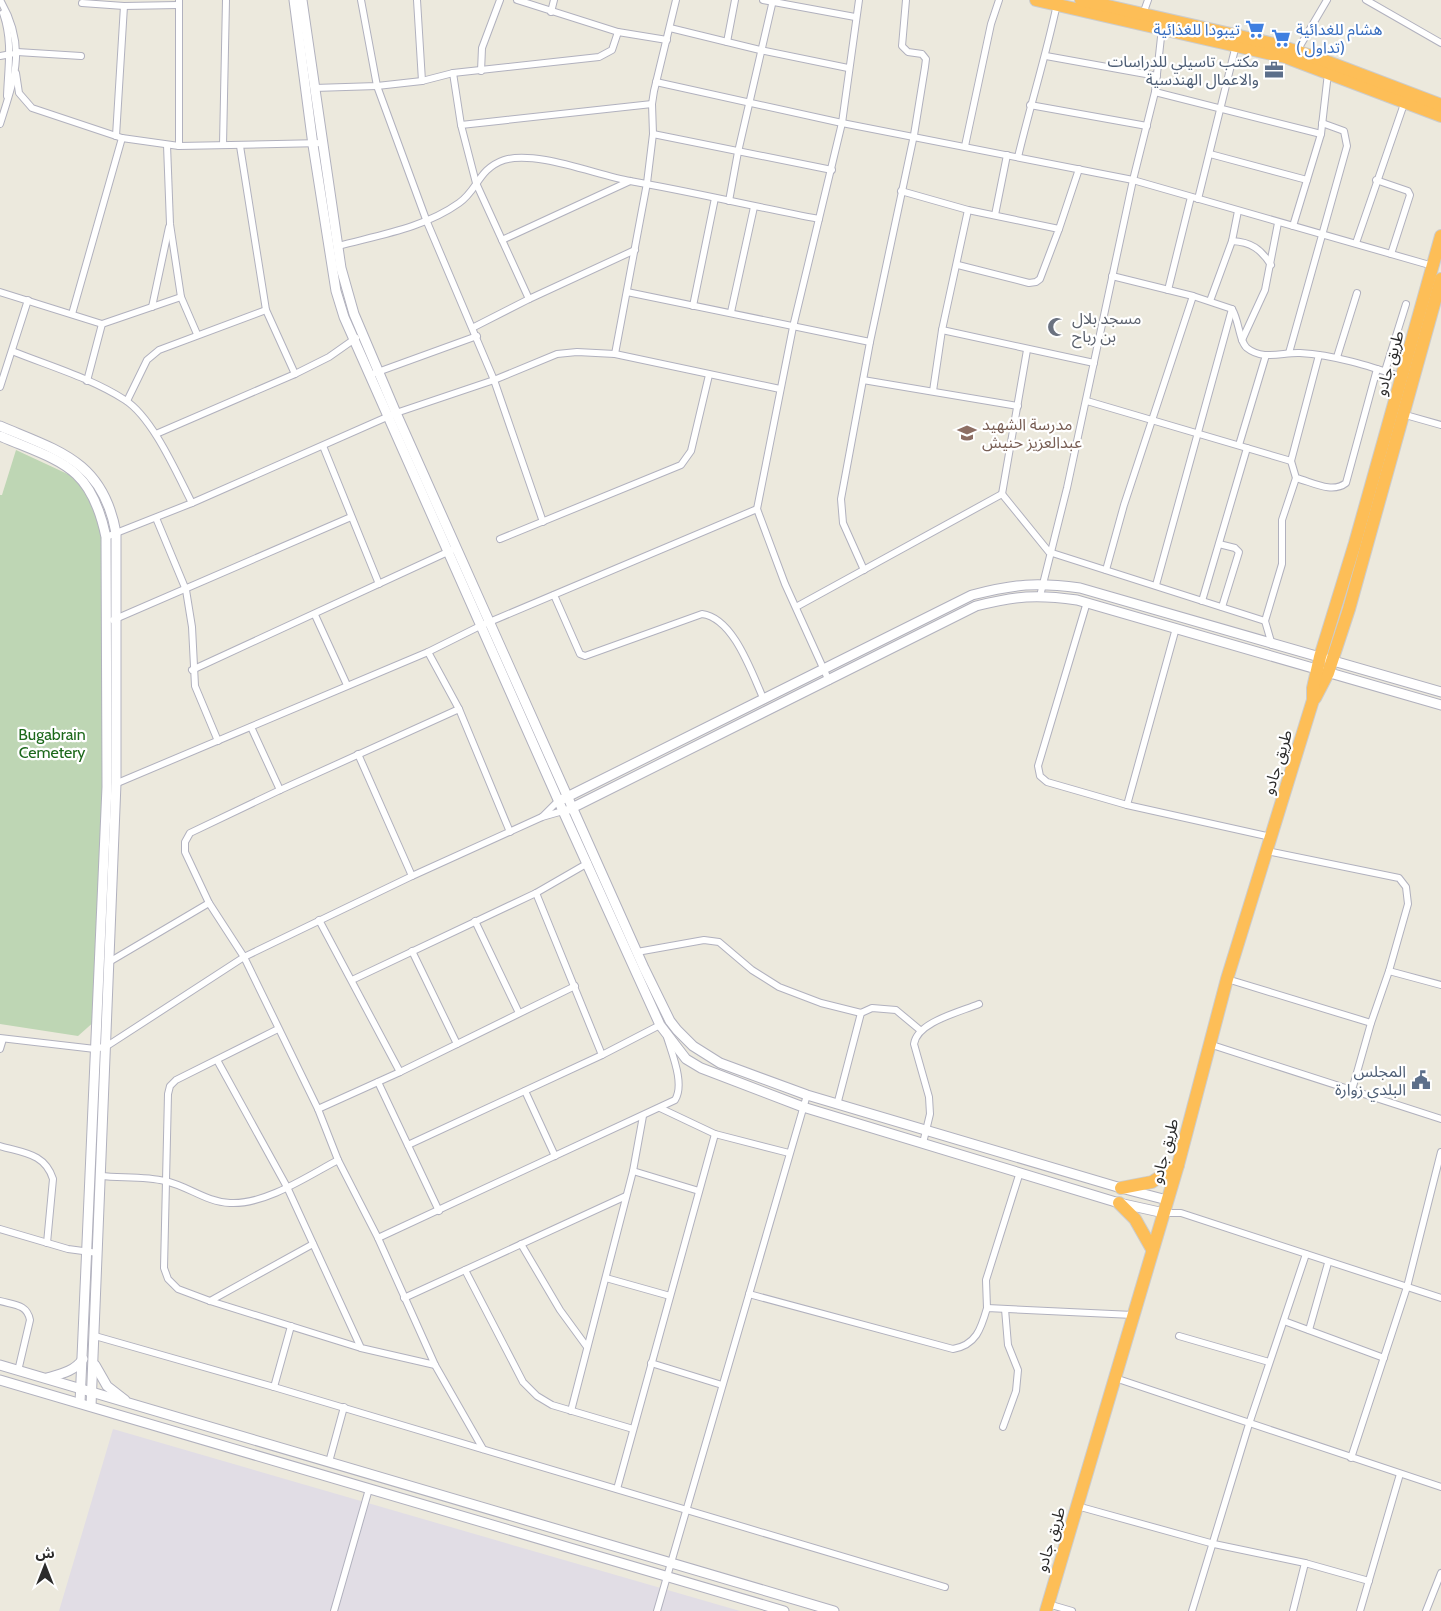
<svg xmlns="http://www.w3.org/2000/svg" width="1441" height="1611" font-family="Cabin,'Noto Sans Arabic',sans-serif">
	<rect width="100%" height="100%" fill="#ece9dd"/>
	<path fill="#e1dde5" d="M113,1429L740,1611H59Z"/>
	<path fill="#bed6b4" d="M16,450L74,477L87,492L104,530L105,777L96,1020L78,1036L0,1024V495H2Z"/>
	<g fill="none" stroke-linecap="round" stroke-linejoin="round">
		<g stroke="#b1b1be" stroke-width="8">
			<g id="street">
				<path d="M0,0C27,46 15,77 0,124"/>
				<path d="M361,0L377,86L427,222L494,380L543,522"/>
				<path d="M417,0L422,81"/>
				<path d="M517,0L618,32L667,40"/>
				<path d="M763,0L855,17"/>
				<path d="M1366,0L1441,43"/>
				<path d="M82,3L124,6L178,5"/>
				<path d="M551,12L554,0"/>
				<path d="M3,13C13,42 8,67 7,96"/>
				<path d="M1143,14L1148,0"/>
				<path d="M670,28L760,50L848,68"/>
				<path d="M727,42L735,0"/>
				<path d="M1297,51L1327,0"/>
				<path d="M17,52L81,56"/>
				<path d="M0,56L11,54"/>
				<path d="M1046,56L1157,76"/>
				<path d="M481,71L482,48L500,0"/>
				<path d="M16,73L19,93L32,108L122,138L179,146L323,143"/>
				<path d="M453,73L461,125L476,183L529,299"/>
				<path d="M656,82L842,123L1133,180L1433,266"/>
				<path d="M314,88L377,86L422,81L453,73L599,57L612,50L618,32"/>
				<path d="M1155,92L1321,134"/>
				<path d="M1030,105L1147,126"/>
				<path d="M461,125L652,104"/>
				<path d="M653,134L832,170"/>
				<path d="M116,136L124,6"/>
				<path d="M167,145L170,224L181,297L197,334"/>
				<path d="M223,145L226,0"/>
				<path d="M179,146V0"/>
				<path d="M240,146L266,310L295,374"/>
				<path d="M965,146L991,24L999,0"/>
				<path d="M1210,154L1307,180"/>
				<path d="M1018,157C1030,106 1046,56 1057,4"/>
				<path d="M1376,180L1408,191L1410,195L1391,254"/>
				<path d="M901,191L968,210L1059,229L1040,279L1036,282L1029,283L958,265"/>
				<path d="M1198,199L1236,45"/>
				<path d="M729,201L738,152L773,0"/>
				<path d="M995,215L1007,155"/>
				<path d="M1293,226L1321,134L1328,73"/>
				<path d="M1059,229L1079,169"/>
				<path d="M502,240L630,181"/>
				<path d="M1232,241C1251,242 1261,249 1271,265"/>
				<path d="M1356,243L1405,101"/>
				<path d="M338,246C379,235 424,228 459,203C478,190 478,169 504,160C536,150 596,175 630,181C693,192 756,207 819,219"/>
				<path d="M1112,276L1193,296L1232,309C1239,320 1239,341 1247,348C1263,361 1283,352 1300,353C1335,355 1369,366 1402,377"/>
				<path d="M1168,290L1191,197"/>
				<path d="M0,292L102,324L87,381"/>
				<path d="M627,292L870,342"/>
				<path d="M1210,301L1232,241L1238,211"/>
				<path d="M693,306L715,198"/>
				<path d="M152,307L169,227"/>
				<path d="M731,312L754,207"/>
				<path d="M72,314L122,138"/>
				<path d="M102,324L181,297"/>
				<path d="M474,327L529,299L635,250"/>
				<path d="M942,330L1094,363"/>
				<path d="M1242,340L1265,290L1278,223"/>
				<path d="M12,351C49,366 91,378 125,400C153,418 177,474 192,503"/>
				<path d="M1289,353L1347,146L1344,131L1322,123"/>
				<path d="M615,354L647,183L653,134L652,104L654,91L676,0"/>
				<path d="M1337,357L1357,293"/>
				<path d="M1385,371L1406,304"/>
				<path d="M375,373L477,336"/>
				<path d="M863,380L1018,406"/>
				<path d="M0,387L28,300"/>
				<path d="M933,391L942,330L968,210"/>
				<path d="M127,401L147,360L159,350L266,310"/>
				<path d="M1087,401L1291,461L1319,355"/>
				<path d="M1402,414L1441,425"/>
				<path d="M156,434L295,374L329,357L356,338"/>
				<path d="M1239,445L1266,355"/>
				<path d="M323,446L379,584"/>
				<path d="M1291,461L1296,478C1312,482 1332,494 1346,483L1377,369"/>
				<path d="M1002,494L1027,350"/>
				<path d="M156,518L186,590L192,627L195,686L218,741"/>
				<path d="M106,537L192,503L396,413L494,380L557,354L577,352L615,354L780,389"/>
				<path d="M500,539L681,465L691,451L709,375"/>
				<path d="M1219,544L1235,548L1239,552L1222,607"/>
				<path d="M864,570L843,523L841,499L870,342L914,135L925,67L926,59L922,54L908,52L902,46L906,0"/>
				<path d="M1106,570L1124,505L1193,296"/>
				<path d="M1156,585L1232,309"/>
				<path d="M554,595L580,654L585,656L702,614C734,618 752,674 764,700"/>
				<path d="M1040,596L1067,488L1133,180L1155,92L1162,28"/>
				<path d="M1202,601L1247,448"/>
				<path d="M1087,602L1038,766L1040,776L1047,782L1127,805L1271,837"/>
				<path d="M796,607L1002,494L1049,552L1265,621"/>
				<path d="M315,615L347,685"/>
				<path d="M113,620L351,517"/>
				<path d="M1272,645L1265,621L1282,564V520L1296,478"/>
				<path d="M428,652L459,709L510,832"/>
				<path d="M192,670L452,550"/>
				<path d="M829,681L785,584L757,509L793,327L842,123L859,0"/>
				<path d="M251,727L280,790"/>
				<path d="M358,754L412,876"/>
				<path d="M115,784L428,652L480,626L757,509"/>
				<path d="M1127,805L1176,628"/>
				<path d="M542,817L558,801"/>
				<path d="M1267,851L1399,878L1406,887L1408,904L1389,971"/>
				<path d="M536,893L602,1055"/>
				<path d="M319,920L400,1072"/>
				<path d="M475,921L519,1013"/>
				<path d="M412,951L457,1044"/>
				<path d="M637,952L704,940L719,942L752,970L779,987L821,1003L861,1013L872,1008L896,1010L920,1030"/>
				<path d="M109,962L209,903"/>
				<path d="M1227,979L1371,1023L1389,971L1441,985"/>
				<path d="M352,980L536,893L588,863"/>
				<path d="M278,1029L176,1080L170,1086L168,1094L164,1268L168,1279L178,1289L210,1301L361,1348"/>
				<path d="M0,1038L95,1049L107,1046L244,957L412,876L542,817L563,811"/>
				<path d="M1209,1044L1441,1119"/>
				<path d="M0,1049L3,1039"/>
				<path d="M217,1060L287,1187L361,1348L435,1365L378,1238L338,1160L318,1109L244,957L209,903L185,852V842L190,833L280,790L459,709"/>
				<path d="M378,1082L439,1211"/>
				<path d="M1352,1090L1371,1023"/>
				<path d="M525,1091L555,1156"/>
				<path d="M837,1105L861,1013"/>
				<path d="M660,1108L715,1134L789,1153"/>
				<path d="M318,1109L400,1072L575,986"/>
				<path d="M923,1143L930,1114L929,1097L914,1044C917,1022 960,1012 979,1004"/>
				<path d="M408,1145L602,1055L660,1025"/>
				<path d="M0,1146C23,1153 45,1153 53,1179L47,1243"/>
				<path d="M633,1171L699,1191"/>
				<path d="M101,1176C121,1178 146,1176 165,1181C188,1186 206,1202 230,1203C265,1205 308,1176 338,1160"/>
				<path d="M1164,1213H1181L1441,1298"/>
				<path d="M0,1229L68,1249L98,1253"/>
				<path d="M378,1238L675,1100C685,1084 672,1054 667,1037"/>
				<path d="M521,1244L560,1310L587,1347"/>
				<path d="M465,1270L523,1382L537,1396L552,1405L633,1429"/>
				<path d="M606,1278L670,1296"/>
				<path d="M749,1294L953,1349C976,1345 981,1329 987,1308L1133,1315"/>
				<path d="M404,1298L626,1196"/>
				<path d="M0,1301C14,1305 27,1304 30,1320L18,1371"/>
				<path d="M210,1301L313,1244"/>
				<path d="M987,1308L986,1280L1020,1172"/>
				<path d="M1284,1321L1384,1358"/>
				<path d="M1309,1330L1328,1263"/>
				<path d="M95,1336L274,1387L945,1587"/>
				<path d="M1179,1336L1269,1362"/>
				<path d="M651,1363L722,1385"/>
				<path d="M435,1365L483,1449"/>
				<path d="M1115,1378L1441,1487"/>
				<path d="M274,1387L291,1326"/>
				<path d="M571,1411L633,1171L643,1116"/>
				<path d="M1003,1427L1016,1391L1018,1370L1008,1345L1005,1309"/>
				<path d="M1351,1458L1407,1287L1441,1152"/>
				<path d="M329,1462L344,1407"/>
				<path d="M617,1489L715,1134"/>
				<path d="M1077,1506L1214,1544L1305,1563L1369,1581"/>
				<path d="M1048,1604L1072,1611"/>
				<path d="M334,1611L369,1489"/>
				<path d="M657,1611L807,1095"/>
				<path d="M1192,1611L1249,1424L1306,1254"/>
				<path d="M1293,1611L1305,1563"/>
				<path d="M1360,1611L1400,1474"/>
				<path d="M1426,1611L1441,1573"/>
			</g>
		</g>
		<g stroke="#b1b1be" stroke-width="11">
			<g id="secondary">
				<path d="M294,0L313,145L336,291L344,317L563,811L660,1025L686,1059L701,1068L803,1107L1119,1203L1164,1213"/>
				<path d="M302,0L341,268L354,314L396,413L644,968L670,1021L677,1030L693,1046L720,1063L807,1095L1121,1188L1167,1200"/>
				<path d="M0,426C59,451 103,461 116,533V783L91,1406"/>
				<path d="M0,436C61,462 91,465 106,537L107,787L80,1403"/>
				<path d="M563,799L972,595C1015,584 1036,582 1080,588L1441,692"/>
				<path d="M570,809L976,606C1016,596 1036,594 1077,600L1441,705"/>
				<path d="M0,1365L834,1611"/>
				<path d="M95,1365L107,1386L125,1400"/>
				<path d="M47,1378C61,1374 75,1371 83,1359"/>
				<path d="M0,1380L784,1611"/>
			</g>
		</g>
		<g stroke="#ccc" stroke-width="14">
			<g id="highway">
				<path d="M1036,0L1285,57L1441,116"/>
				<path d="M1081,0L1274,44L1323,60L1441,105"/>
				<path d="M1315,698L1328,673L1349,609L1441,279"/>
				<path d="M1121,1188L1152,1182L1178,1165"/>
				<path d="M1119,1203L1135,1219L1152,1249"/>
				<path d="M1046,1611L1178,1165L1227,979L1313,700V688L1320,657L1355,543L1441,236"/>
			</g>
		</g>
		<use href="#street" stroke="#fff" stroke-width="6"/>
		<use href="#secondary" stroke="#fff" stroke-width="9"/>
		<use href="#highway" stroke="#fdbe57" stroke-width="12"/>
	</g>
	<defs>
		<g id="supermarket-bare" transform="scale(1.5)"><path d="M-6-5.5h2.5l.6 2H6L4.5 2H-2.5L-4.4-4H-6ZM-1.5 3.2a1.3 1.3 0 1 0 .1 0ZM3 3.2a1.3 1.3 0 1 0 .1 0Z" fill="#3f7fe0" stroke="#fff" stroke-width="2.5" paint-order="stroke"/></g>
		<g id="office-bare" transform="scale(1.5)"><path d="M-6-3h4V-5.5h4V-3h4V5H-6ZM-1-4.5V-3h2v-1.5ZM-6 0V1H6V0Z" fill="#5c6f8a" stroke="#fff" stroke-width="2.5" paint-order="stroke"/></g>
		<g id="mosque-bare" transform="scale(1.5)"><path d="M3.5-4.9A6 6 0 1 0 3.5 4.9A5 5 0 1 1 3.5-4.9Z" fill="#6b7280" stroke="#fff" stroke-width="2.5" paint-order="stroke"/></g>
		<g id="school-bare" transform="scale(1.5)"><path d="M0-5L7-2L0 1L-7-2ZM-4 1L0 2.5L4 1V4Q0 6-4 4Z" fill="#8d6e63" stroke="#fff" stroke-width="2.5" paint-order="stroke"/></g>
		<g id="civic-bare" transform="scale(1.5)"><path d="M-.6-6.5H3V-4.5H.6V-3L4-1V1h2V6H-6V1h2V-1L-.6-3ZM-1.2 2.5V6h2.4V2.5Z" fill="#5c6f8a" stroke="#fff" stroke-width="2.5" paint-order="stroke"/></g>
	</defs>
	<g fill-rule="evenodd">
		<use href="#supermarket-bare" x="1255" y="29"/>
		<use href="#supermarket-bare" x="1281" y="38"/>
		<use href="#office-bare" x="1274" y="70"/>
		<use href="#mosque-bare" x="1057" y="327"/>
		<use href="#school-bare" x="967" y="433"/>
		<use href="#civic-bare" x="1421" y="1080"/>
	</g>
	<g text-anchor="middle" stroke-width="4.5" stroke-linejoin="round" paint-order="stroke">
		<g font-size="16" fill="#366cbe" stroke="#fff" text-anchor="end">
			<text x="1240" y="35">تيبودا للغذائية</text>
			<text x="1296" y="35" text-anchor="start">هشام للغدائية<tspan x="1296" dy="18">( تداول)</tspan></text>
		</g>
		<g font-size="16" fill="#4e5e75" stroke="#fff" text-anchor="end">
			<text x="1259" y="67">مكتب تاسيلي للدراسات<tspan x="1259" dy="18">والاعمال الهندسية</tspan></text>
			<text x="1406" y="1077">المجلس<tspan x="1406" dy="18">البلدي زوارة</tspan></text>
		</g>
		<g font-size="16" fill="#5b616d" stroke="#fff" text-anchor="start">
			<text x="1072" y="324">مسجد بلال<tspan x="1072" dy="18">بن رباح</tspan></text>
		</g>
		<g font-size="16" fill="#2b2b2b" stroke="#fff">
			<text transform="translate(1389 363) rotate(-74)" y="6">طريق جادو</text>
			<text transform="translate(1277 762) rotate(-73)" y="6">طريق جادو</text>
			<text transform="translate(1164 1151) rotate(-75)" y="6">طريق جادو</text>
			<text transform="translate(1050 1539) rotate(-73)" y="6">طريق جادو</text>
		</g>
		<g font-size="16" fill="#785e54" stroke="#fff" text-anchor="start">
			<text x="982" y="430">مدرسة الشهيد<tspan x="982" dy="18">عبدالعزيز حنيش</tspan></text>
		</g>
		<g font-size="16" fill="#1c681a" stroke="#fff">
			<text x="52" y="740">Bugabrain<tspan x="52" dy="18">Cemetery</tspan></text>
		</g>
	</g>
	<g transform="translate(45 1566)" stroke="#ffffff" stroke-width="4" paint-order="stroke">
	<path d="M0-4L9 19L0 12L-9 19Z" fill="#2b2b2b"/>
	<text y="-8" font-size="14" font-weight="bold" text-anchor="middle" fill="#2b2b2b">ش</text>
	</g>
</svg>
